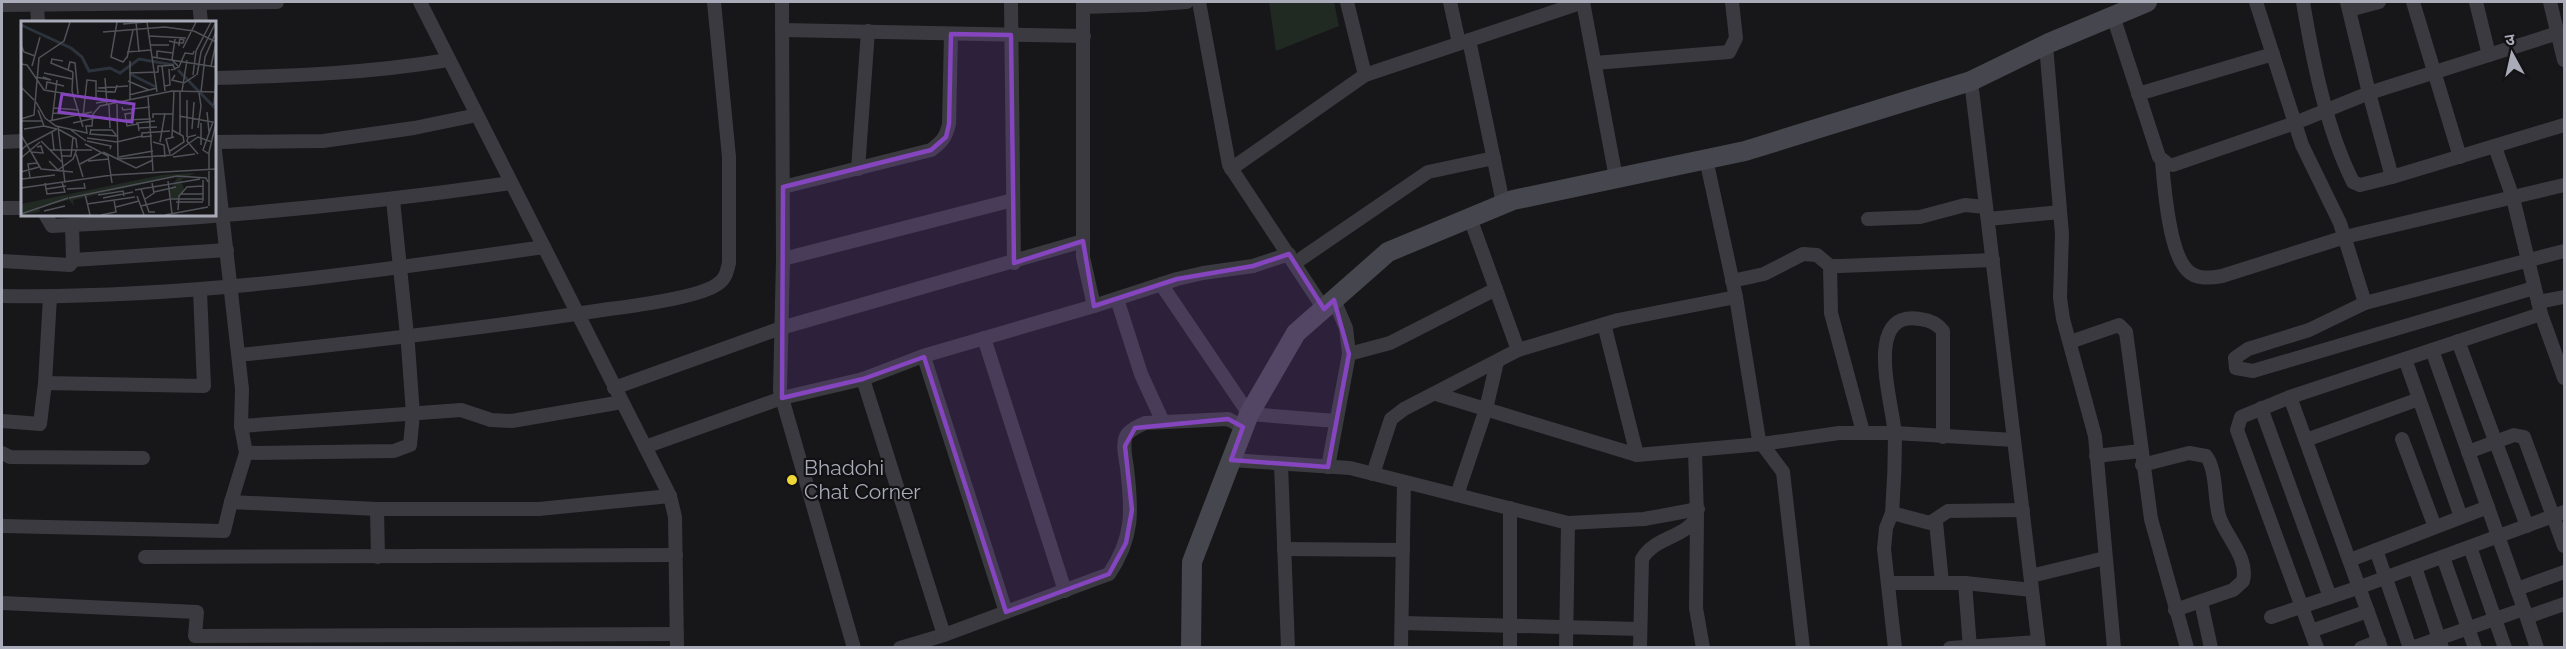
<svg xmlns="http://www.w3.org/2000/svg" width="2566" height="649" font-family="Raleway,'Noto Sans Devanagari',sans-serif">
	<rect width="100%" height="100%" fill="#171719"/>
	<path fill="#212923" d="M1269,2H1334L1339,26L1276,51Z"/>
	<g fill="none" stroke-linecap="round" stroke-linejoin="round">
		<g stroke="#3a3a40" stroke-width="14">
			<path d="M420,2L670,496L675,517L677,648"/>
			<path d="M782,2L783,259L780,391L854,648"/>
			<path d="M1011,2L1014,263"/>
			<path d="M1083,2V257L1094,306L1177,279L1203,273L1253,266L1289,254"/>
			<path d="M1144,2V5L1187,2"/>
			<path d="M1199,2L1229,165L1324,309"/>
			<path d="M1347,2L1365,75"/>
			<path d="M1450,2L1459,43"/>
			<path d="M2256,2L2302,145L2340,223L2365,303L2564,251"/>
			<path d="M2303,2C2313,61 2326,128 2353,182L2360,185L2392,177"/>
			<path d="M2413,2L2460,157"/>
			<path d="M2476,2L2489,55"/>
			<path d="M2550,2L2564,60"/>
			<path d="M199,3L201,22"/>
			<path d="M2,5L277,2"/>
			<path d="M37,5L38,22"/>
			<path d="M1083,7L1144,5"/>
			<path d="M2349,10L2379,2"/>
			<path d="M2113,16L2159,157L2168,164L2173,165L2295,123L2369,93L2347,2"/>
			<path d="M782,30L1084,36"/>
			<path d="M2558,33L2369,93L2392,177L2564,125"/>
			<path d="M1469,40L1503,203"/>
			<path d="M2046,45L2062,234L2060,298L2063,319L2095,436L2114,648"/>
			<path d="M1595,63L1729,52L1736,38L1732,2"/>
			<path d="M214,78C293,76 371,73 448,60"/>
			<path d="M1971,81L2039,648"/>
			<path d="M2138,94L2273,54"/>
			<path d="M2,142L22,141"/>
			<path d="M214,142L242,389L241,426"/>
			<path d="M214,142L323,141L414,128L477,115"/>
			<path d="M1706,159L1736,297L1759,440L1783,472L1803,648"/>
			<path d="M2162,161C2164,186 2169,252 2187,270C2196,280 2211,278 2222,276L2345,237L2564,185"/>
			<path d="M858,169L868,31"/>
			<path d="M1231,169L1365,75L1583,2L1616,178"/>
			<path d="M783,187L931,150C942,142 946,137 949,124L951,34"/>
			<path d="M2,208H22"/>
			<path d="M45,214L52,226C206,219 358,205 511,183"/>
			<path d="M1470,218L1518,350"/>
			<path d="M1868,219L1920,217L1965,205L1986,207"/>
			<path d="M1988,219L2060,212"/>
			<path d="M783,259L1013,200"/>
			<path d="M73,260L227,250"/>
			<path d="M2,261L70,265L73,260L72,225"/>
			<path d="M1295,263L1428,172L1494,158"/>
			<path d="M1830,266L1831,313L1863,432"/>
			<path d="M1732,281L1764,274L1803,254L1817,255L1830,266H1840L1993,260"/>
			<path d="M1161,284L1249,414L1336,421"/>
			<path d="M2,296C183,299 364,273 544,247"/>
			<path d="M1117,299L1141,374L1163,422"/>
			<path d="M2538,302L2564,297"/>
			<path d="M2365,303L2309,330L2248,349L2235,358L2236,368L2253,371L2534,288"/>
			<path d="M2541,314L2564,378"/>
			<path d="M1604,324L1637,455"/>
			<path d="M984,338L1065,591"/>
			<path d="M2458,341L2527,526"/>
			<path d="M2070,342L2119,325L2126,332L2151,519L2187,648"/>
			<path d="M2432,350L2524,609"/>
			<path d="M1349,354L1390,343L1496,289"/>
			<path d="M239,355C363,342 486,328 609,309C633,306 703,297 719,283C726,278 727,271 729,263V157L714,2"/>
			<path d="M924,357L1006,612"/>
			<path d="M2405,359L2461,517"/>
			<path d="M863,379L944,635"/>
			<path d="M45,383L50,297"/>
			<path d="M614,388L781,328L1083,241"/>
			<path d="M1436,394L1637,455L1762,444L1839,433H1895L2014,440"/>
			<path d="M2290,397L2241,417L2237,430L2317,648"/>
			<path d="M2261,408L2330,597"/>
			<path d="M2,421L40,424L45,383L204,386L200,291"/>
			<path d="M1943,437V331C1937,323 1929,320 1920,319C1861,309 1894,407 1895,436C1895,461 1894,488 1892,513L1930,523L1948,511L2023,510"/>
			<path d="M2402,439L2435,527"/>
			<path d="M2306,440L2419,399"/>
			<path d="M645,447L782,398L863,379L923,356L1094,306"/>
			<path d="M2468,452L2514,435L2524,437L2564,546"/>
			<path d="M2,453L10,457L143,458"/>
			<path d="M246,453L394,451L410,445L413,414L408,345L393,200"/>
			<path d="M2096,456L2140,451"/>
			<path d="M1231,460L1350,468L1568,523"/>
			<path d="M1281,464L1288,648"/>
			<path d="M2142,465L2189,453L2206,456C2217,470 2214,498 2219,516C2226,537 2249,558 2243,581L2233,590L2175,610"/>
			<path d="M1328,467L1349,354L1346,328L1334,300"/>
			<path d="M1373,474L1391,419L1404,409L1518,350L1618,320L1736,297"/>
			<path d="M1457,495L1486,409L1497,362"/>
			<path d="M231,502L246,453L241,426L461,410L491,420L512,421L622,402"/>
			<path d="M377,509L378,557"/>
			<path d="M1892,513L1886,528L1884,549L1895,648"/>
			<path d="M1697,517L1696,608L1703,648"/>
			<path d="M1936,522L1942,583"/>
			<path d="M2,526L224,531L231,502L377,509H539L670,496"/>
			<path d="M2470,547L2505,648"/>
			<path d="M1284,549L1403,550"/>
			<path d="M2376,550L2410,648"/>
			<path d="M145,557L676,555"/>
			<path d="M2443,557L2475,648"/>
			<path d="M2350,560L2488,507"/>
			<path d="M2415,567L2442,648"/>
			<path d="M2031,576L2105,558"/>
			<path d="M1890,583H1965L2032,590"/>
			<path d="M1965,583L1970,648"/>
			<path d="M2517,589L2564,572"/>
			<path d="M2201,602L2211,648"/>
			<path d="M2,603L197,612L195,636L677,634"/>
			<path d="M2271,617L2360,587L2564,512"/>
			<path d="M2527,617L2564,604"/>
			<path d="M1402,623L1640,629"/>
			<path d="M2311,631L2368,611"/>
			<path d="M900,648L944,635L1109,574C1134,537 1132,510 1127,468C1126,459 1122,445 1126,436C1130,429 1139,426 1145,423L1228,419L1243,427"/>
			<path d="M1401,648L1404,482"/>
			<path d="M1510,648V508"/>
			<path d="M1566,648L1568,523L1644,519L1698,509"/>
			<path d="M1640,648L1642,559C1654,537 1685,538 1697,517L1695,450"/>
			<path d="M1950,648L2038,642"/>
			<path d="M2361,648L2379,641"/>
			<path d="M2381,648L2290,397L2541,314L2513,198L2495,147"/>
			<path d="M2411,648L2524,609L2537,648"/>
		</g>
		<path stroke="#46464e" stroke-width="20" d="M1191,648L1192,562L1249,414L1296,333L1388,252L1513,200L1745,151L1971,81L2049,43L2147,2"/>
	</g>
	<path fill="#8445be" fill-opacity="0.2" stroke="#8445be" stroke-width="4.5" stroke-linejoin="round" d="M951,34L1011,35L1014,263L1083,241L1094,306L1177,279L1253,266L1289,254L1324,309L1334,300L1349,354L1328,467L1231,460L1243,427L1228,419L1135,428L1125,446L1132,510L1126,543L1109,574L1006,612L924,357L863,379L782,398L783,187L931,150L946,137L949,124Z"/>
	<circle fill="#f0d738" stroke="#121214" stroke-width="2" cx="792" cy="480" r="6"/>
	<g text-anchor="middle" stroke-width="4.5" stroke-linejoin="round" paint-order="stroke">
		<g font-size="21" fill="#a9abb9" stroke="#121214" text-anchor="start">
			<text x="804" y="475">Bhadohi<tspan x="804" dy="24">Chat Corner</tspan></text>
		</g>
	</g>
	<g transform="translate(21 21)">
		<rect width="195" height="195" fill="#171719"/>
		<path d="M174,152L160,159L163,168L157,178L150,177L148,171L157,155L52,179L53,185L48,179L18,186L19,191L0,194V183L141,154Z" fill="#212923"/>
		<path fill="none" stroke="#2d333d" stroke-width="3" d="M0,4L50,27L61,36L68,50L89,47L99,52L118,38L153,44M157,49L195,88M109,53L135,66"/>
		<path fill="none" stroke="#515259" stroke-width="1.5" d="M96,1L90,36L102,41L106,36M115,1L118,31M126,1L136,71M102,3L125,1M82,11L144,6L173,10L195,21M128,15L165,17M154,18L151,39L157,45M148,20L157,22H162L163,19L159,18L158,22V25M0,24L3,31L14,35M129,24H148M162,27L175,1M106,31L130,29M131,36L195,46M106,37L112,9M136,37V30L152,32M42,40L31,38L30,42L52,51M109,40V79M0,43L6,44L23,69L53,74M11,45L19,16M190,45L195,22M47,49L49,41L54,42L57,73M150,49L158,46L164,32L172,33L173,30M52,51L51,70L62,106M23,52L51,58M108,52L137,51V45H141M154,54L151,59L163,62L175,54M172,54L175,30L190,1M176,54L180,31L194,3M15,56L30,59L22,56M84,57L86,84M107,60L128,69M144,65L149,64L148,48M0,66L13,79M77,67L107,65M25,68L26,61L43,65M76,70L94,71L96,64M144,70L141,45L152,44L154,49M161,70L166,39M180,71L184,36L195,11M108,74L136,67M127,75L132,150M166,79V116M15,81L24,97L35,105L66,112L65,105H71L72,93L79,85L151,70L195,71M75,82L95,79M96,83L97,139M88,84L89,107M193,84L195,58M101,86L102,89L129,86M33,87L58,89M111,87V92L104,93L106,105L117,103L118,110M17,89L23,105L36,108M186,91L188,111M32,92L57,94M62,95L66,59L75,60V77M158,95L192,101L182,129L188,133M132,97V93H152M0,98L13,94L18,37L43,20L49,1M31,99L36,59M103,99L130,98M0,100H21M28,100L71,91M52,102L78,96M115,102L134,100M37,106L44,162M118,107L136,106M177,107L180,85L178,72M3,108L23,105M37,108L55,118L56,127M70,108L69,113L96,115M171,108L173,81M50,109L65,120M70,109H91L95,114M31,111L33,129M159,113V70M0,114L6,124L36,108M175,114L167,116L166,120L177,133M131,115L121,116V112L149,110M151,116L153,70M66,117L96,121L121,115M20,120L41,141M66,120L90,125L89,128M132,121L143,124L144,136M139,121L144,92M64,123L87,135L91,162M180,124V102M0,129L6,124L20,148L52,151M29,129H71M149,130L163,121L162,115L151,109M10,131L22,132L20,125L16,126M82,131L115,147L132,139M55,133L62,156M149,133L145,118L153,116M41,135H50L52,116M98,136L132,130M152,136L174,133M0,137L19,121M97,138L151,134L177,116L191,121M28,140L37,149L52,138L56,128M67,140L88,138M59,143L80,132M0,151L18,146M9,157L7,143L16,142M1,158L34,154M147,160L151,193M24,162L26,173L44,171L41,161M0,167L91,154L195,148M25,168L45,165M46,168L64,167L63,162M120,168L128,191H134M114,169L179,158M133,171L155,166M64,173L69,194M160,173H182M77,174L102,170L103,175M116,175L123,194M48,177L156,155L185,157L187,161M82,177L112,171M124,178L133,172L131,162M182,180V159M155,181H182M66,183L114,176M120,185L149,178H182M188,185V131L195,102M95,186L118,180M157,189L158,175L166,166L182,165M23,190L44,185M0,193L47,177M80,194L95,191L93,179M144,194L187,186"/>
		<path fill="#8445be" fill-opacity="0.15" stroke="#8445be" stroke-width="3" d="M41,73L113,83L111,101L38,91Z"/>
		<rect width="195" height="195" fill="none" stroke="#a9abb9" stroke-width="3"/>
	</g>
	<rect width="2566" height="649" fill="none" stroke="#a9abb9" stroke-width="6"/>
	<g transform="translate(2512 54) rotate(352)" stroke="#121214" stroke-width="4.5" paint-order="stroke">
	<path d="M0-4.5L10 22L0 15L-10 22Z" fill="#a9abb9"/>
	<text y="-9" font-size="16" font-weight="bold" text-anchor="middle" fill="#a9abb9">उ</text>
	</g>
</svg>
